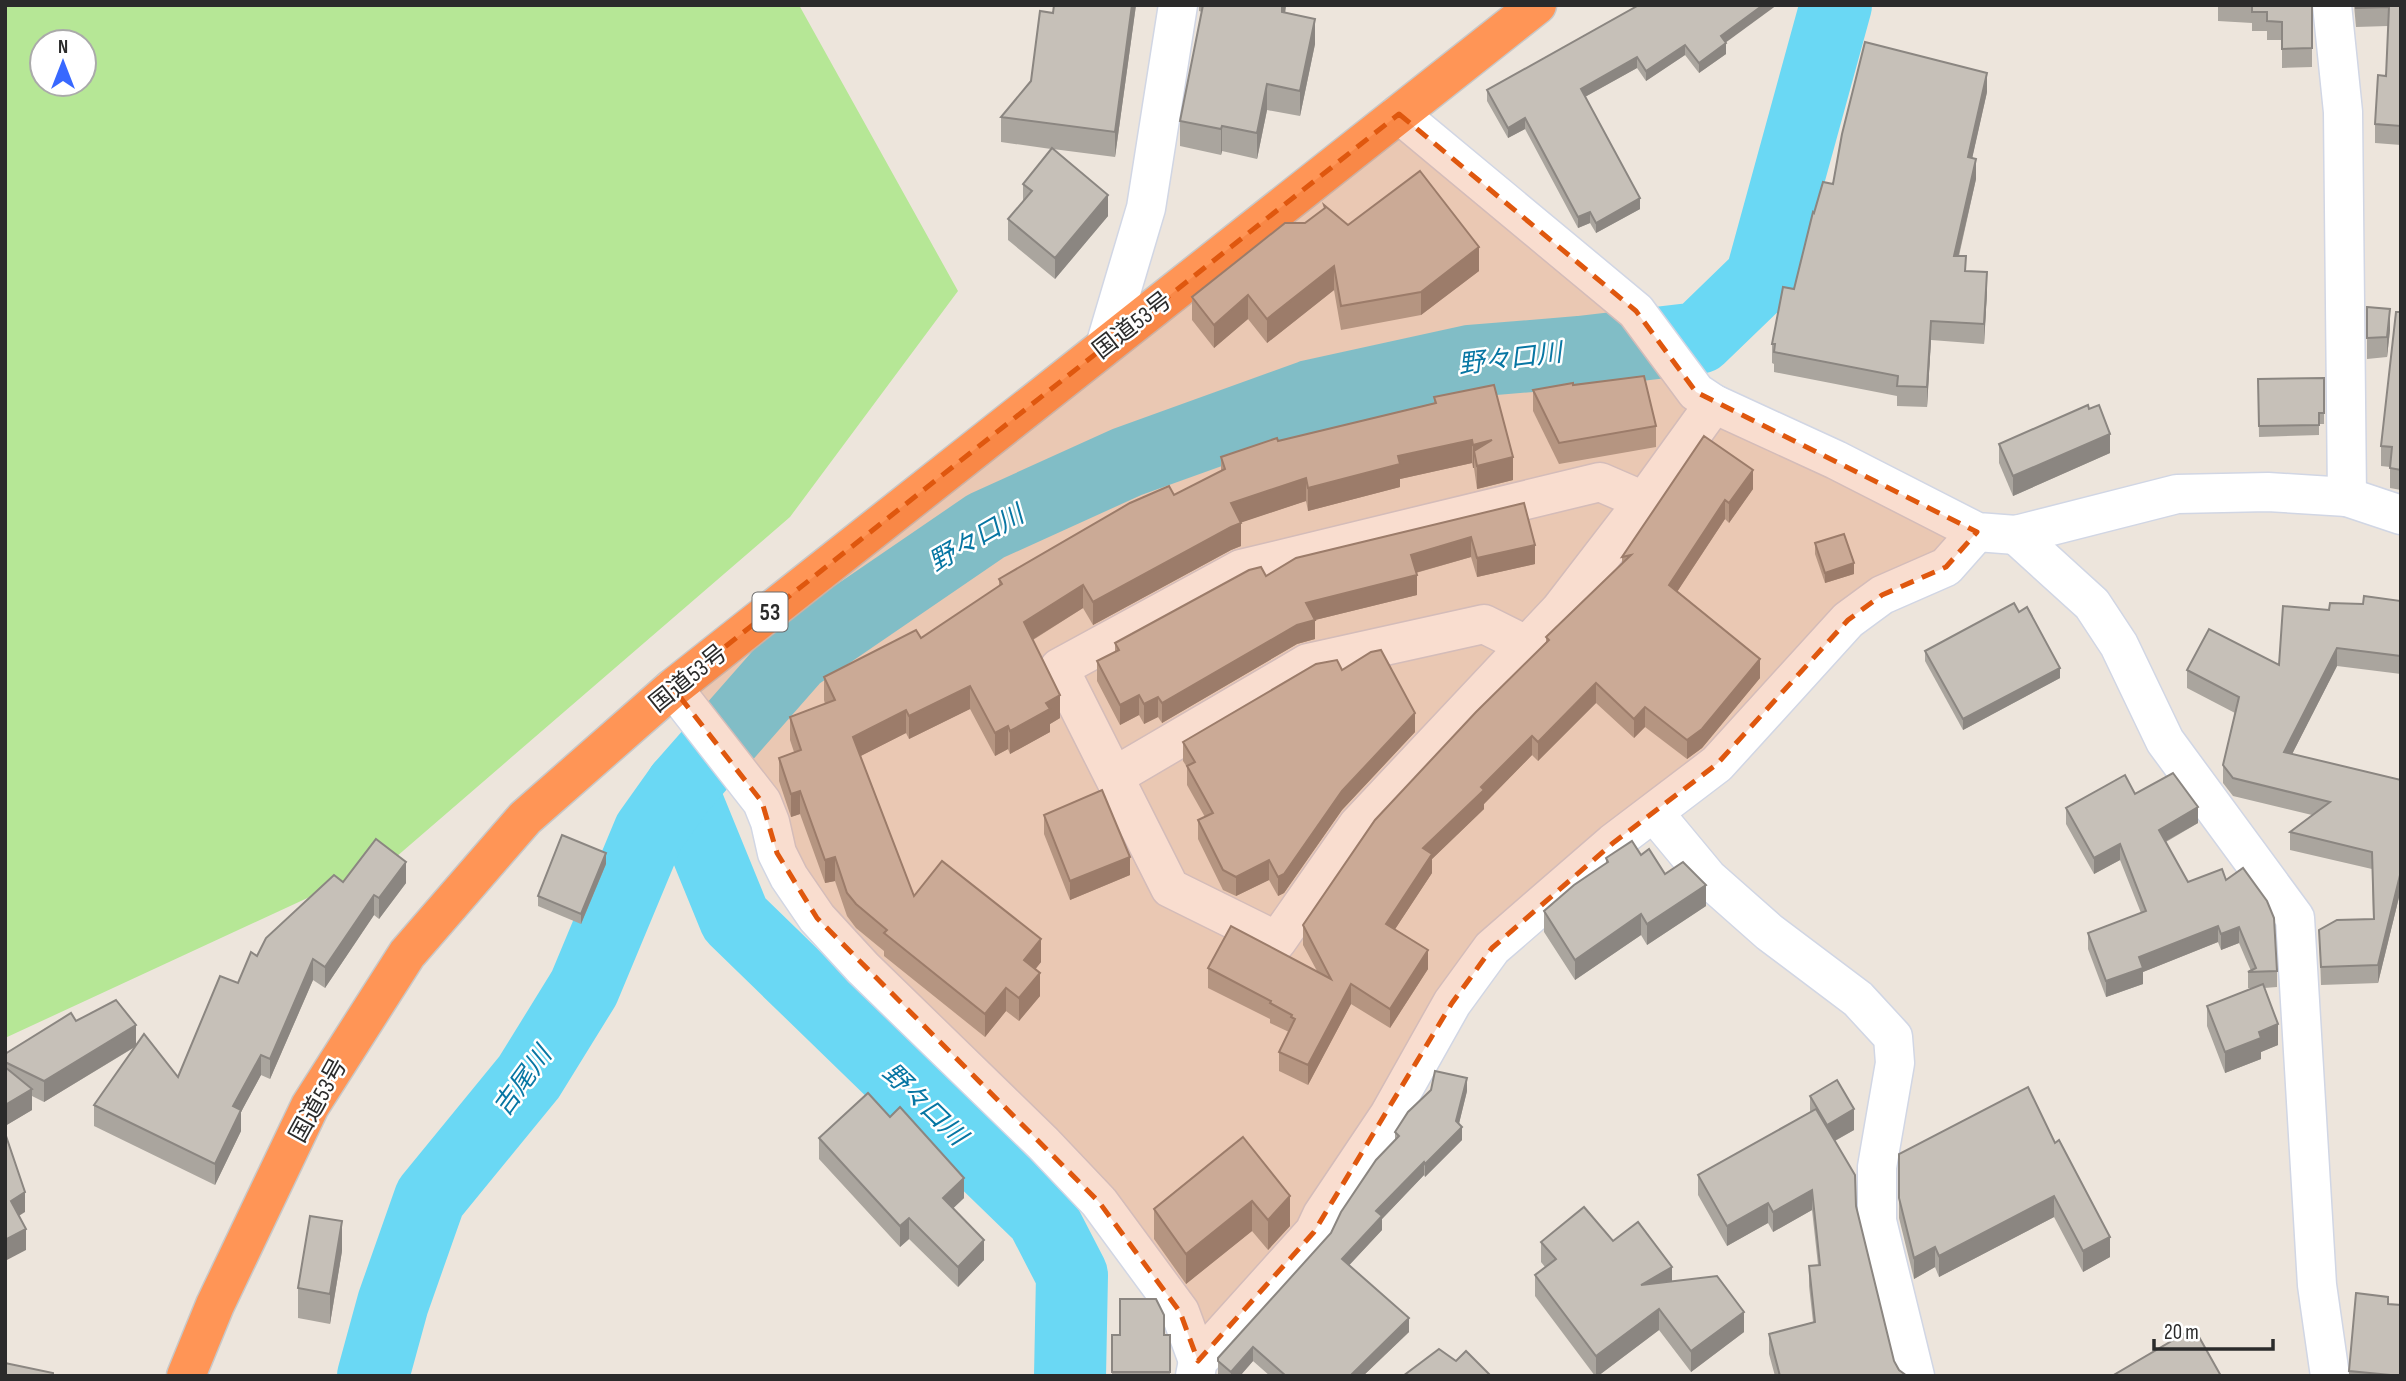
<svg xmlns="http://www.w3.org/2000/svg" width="2406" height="1381" font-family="'Sofia Sans Condensed','Noto Sans JP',sans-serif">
	<rect width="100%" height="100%" fill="#ede5dc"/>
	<path fill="#b6e796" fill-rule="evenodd" d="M5,5H799L958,291L790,517L396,857L5,1038ZM42,42H84V84H42Z"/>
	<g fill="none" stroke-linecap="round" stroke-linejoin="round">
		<g stroke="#6ad8f4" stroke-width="72">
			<path d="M681,787L735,919L1042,1217L1072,1275L1070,1376"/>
			<path d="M373,1376L393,1303L430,1198L529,1077L584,988L649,832L681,787L796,656L986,526L1127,462L1310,396L1470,361L1580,352L1699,338L1761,278L1836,5"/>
		</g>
		<g stroke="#d1d6e4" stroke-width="41">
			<g id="minor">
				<path d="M1399,114L1636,311L1696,392L1714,404L1836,460L1977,532L2016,535L2177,494L2268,492L2347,497L2343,112L2332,5"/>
				<path d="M1105,346L1146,208L1178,5"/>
				<path d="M2347,497L2401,515"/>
				<path d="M1644,501L1600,482L1241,569L1059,668L1170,888L1277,941L1358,825L1560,610L1644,501L1714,404"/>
				<path d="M2016,535L2092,604L2119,645L2165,741L2295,918L2317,1285L2330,1376"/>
				<path d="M673,688L762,802L770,822L777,853L789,877L817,918L863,968L1043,1143L1099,1202L1180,1312L1198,1361"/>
				<path d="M1115,776L1308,663L1484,624L1526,645"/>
				<path d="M1654,813L1708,878L1769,932L1858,999L1893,1037L1895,1063L1877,1167V1221L1915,1376"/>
				<path d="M1195,1376L1198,1361L1314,1232L1322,1215L1389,1115L1452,1003L1492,948L1613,843L1717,764L1848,620L1882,595L1946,567L1977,532"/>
			</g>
		</g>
		<g stroke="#c8c8c8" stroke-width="41">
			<path id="highway" d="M186,1376L215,1305L310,1106L407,954L525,818L673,688L1537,5"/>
		</g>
		<use href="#minor" stroke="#fff" stroke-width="38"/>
		<use href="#highway" stroke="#ff9556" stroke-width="38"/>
	</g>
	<g fill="#aaa59e">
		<path d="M1136,5L1115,157L1053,149L1108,216L1055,279L1008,240V219L1023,202V184L1051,149L1001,142V117L1031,81L1053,13Z"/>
		<path d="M1199,5H1286L1285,13L1315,44L1300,116L1267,110L1257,159L1222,151L1221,155L1180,146V121L1202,12L1199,11Z"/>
		<path d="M1639,5L1726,43V54L1699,73L1685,55L1646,81L1637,68L1585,97L1640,209L1596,233L1590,223L1578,228L1525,129L1508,138L1487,101V90Z"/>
		<path d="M2218,5H2312V67L2282,68V40H2267V31H2252V23L2218,21Z"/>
		<path d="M2354,5H2401V145L2375,143V124L2386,76L2388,26L2356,27Z"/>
		<path d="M1987,92L1972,158L1976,179L1959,256L1966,271L1987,292L1984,344L1931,340L1927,407L1897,406V396L1774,372V364L1772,363V344L1794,289L1814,213L1833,184Z"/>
		<path d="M1348,225L1479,271L1421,315L1341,330L1334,290L1267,343L1248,319L1214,348L1192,320V297Z"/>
		<path d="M2367,307L2390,330L2387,357L2367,359Z"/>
		<path d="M2401,312V490L2390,488V467L2381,466V446Z"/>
		<path d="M2324,378V424H2319V435L2259,437L2258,379Z"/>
		<path d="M1573,385L1656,426V447L1559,464L1533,411V390Z"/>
		<path d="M1434,397L1513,480L1477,489L1474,468H1473L1472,463L1400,479V487L1308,511L1306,501L1241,522V546L1231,550L1093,625L1083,608L1033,640L1060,718L1050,724V732L1010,754L1008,749L995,756L970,709L909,739L906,733L860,756L914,896L1041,962L1035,969L1040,996L1019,1021L1006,1011L985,1037L884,956V951L856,928L847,916L835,881L825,883L800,814L791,817L779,781V758L794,752L790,740V717L825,704L824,700V677L921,638L999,586V579L1174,495L1221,471V457L1278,441L1434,403Z"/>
		<path d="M1704,436L1753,489L1729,523L1725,519L1677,592L1760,678L1702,748L1687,759L1645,727L1634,738L1596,703L1538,761L1532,755L1484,804V809L1432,859V873L1395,929L1428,969L1390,1028L1351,1004L1308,1085L1279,1071V1052L1289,1032L1270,1023V1019L1208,988V968L1317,971L1303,945V925L1546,642V637L1622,563V557Z"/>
		<path d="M1999,444L2110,453L2013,496L1999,463Z"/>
		<path d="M1524,503L1535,564L1477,577L1471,557L1416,573L1417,595L1315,620V639L1297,644L1162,723L1158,717L1144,724L1139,715L1120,725L1097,681V661L1115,653V643L1266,576Z"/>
		<path d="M1815,543L1854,574L1825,583L1815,554Z"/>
		<path d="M2401,601V674L2337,666L2292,754L2401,780V889L2378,983L2321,985L2319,930L2373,919L2372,869L2290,850V832L2312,815L2233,796L2223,783V765L2235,713L2187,688V670L2279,665L2329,610L2363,604Z"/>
		<path d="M2019,612L2060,678L1963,730L1925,661V651Z"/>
		<path d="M1342,670L1415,732L1342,810L1284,893L1278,896L1269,880L1236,896L1223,890L1198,839V820L1205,817L1187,785V767L1183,761V742Z"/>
		<path d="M2135,794L2198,823L2166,842L2188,882L2226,880L2277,971V987L2264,988L2278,1045L2261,1052V1059L2225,1073L2207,1026V1006L2252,988H2248V972L2251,971L2239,943L2221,950L2218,942L2143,972V984L2106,997L2088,949V933L2141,913L2120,860L2094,874L2066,824V808Z"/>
		<path d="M1044,815L1130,875L1070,900L1044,834Z"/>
		<path d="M1641,855L1706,906L1647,945L1641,935L1575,980L1544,932V911L1606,864V858Z"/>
		<path d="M606,864L581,924L538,906V896Z"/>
		<path d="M343,882L406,883L379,919L374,915L325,988L313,980L270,1079L261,1075L241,1112V1131L215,1185L94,1126V1105L135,1047L44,1102L32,1096V1110L5,1126V1054L76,1021L136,1045L178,1077L238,983L257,956Z"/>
		<path d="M2028,1087L2110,1257L2083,1272L2054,1217L1939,1277L1935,1267L1914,1279L1899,1218V1154Z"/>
		<path d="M1467,1091L1459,1123L1462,1140L1425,1177L1424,1175L1382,1219V1230L1349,1265L1409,1332L1363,1376H1270L1253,1361L1240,1376H1219L1218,1374V1361L1331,1233L1395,1140V1132Z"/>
		<path d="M1810,1096L1854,1130L1835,1141L1856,1206L1894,1361L1899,1370L1907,1376H1775L1769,1354V1334L1813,1322L1809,1286V1266L1818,1265L1812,1210L1773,1232L1768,1223L1727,1246L1698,1195V1175L1810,1112Z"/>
		<path d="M1243,1137L1290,1226L1268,1250L1252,1231L1186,1284L1154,1239V1209Z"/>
		<path d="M819,1138L964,1198L953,1208L984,1260L958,1287L909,1239L900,1247L819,1159Z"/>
		<path d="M1613,1241L1672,1281L1744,1332L1691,1372L1659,1330L1598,1376H1595L1535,1296V1275L1545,1267L1541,1262V1242Z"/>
		<path d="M342,1251L330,1324L298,1318V1288Z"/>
		<path d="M2388,1304L2401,1376H2349V1371Z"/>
		<rect x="1112" y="1335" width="58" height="41"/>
	</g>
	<g fill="#8b8681">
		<path d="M1132,5H1136L1115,157V132Z"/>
		<path d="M1282,5H1286L1282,38Z"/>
		<path d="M1763,5H1777L1721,46V36Z"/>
		<path d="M1315,19V44L1300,116V91Z"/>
		<path d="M1726,43V54L1699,73V63Z"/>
		<path d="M1685,45V55L1646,81V71Z"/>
		<path d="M1637,57V68L1581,99V89Z"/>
		<path d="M1987,73V92L1968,177V157Z"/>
		<path d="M1267,84V110L1257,159V133Z"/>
		<path d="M1525,118V129L1508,138V128Z"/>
		<path d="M1222,126V151L1221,155V129Z"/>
		<path d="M1976,159V179L1954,275V256Z"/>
		<path d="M1108,195V216L1055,279V258Z"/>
		<path d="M1640,198V209L1596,233V223Z"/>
		<path d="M1590,212V223L1578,228V217Z"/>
		<path d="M1479,247V271L1421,315V292Z"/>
		<path d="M1334,266V290L1267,343V319Z"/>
		<path d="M1987,272V292L1984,344V324Z"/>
		<path d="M1248,295V319L1214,348V325Z"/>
		<path d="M2390,309V330L2387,357V337Z"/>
		<path d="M1931,321V340L1927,407V387Z"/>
		<path d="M2110,434V453L2013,496V476Z"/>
		<path d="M1472,440V463L1400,479V487L1308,511V488L1398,456Z"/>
		<path d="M1492,440L1513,457V480L1477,489V466L1474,451V468H1473V445Z"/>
		<path d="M1753,470V489L1729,523V503Z"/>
		<path d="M1306,478V501L1231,526V503Z"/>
		<path d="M1725,500V519L1669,604V585Z"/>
		<path d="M1241,523V546L1231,550L1093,625V602L1231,527Z"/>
		<path d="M1471,537V557L1411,574V555Z"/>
		<path d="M1535,545V564L1477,577V558Z"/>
		<path d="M1854,563V574L1825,583V573Z"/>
		<path d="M1417,575V595L1315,620V639L1297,644L1162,723V703L1306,603Z"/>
		<path d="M1083,585V608L1024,645V622Z"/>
		<path d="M2337,648V666L2284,770V752Z"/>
		<path d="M1760,659V678L1702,748L1687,759V740Z"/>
		<path d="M2060,668V678L1963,730V719Z"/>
		<path d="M1596,683V703L1538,761V742Z"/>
		<path d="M970,686V709L909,739V716Z"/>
		<path d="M1060,695V718L1050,724V732L1010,754V731L1046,703Z"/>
		<path d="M1139,695V715L1120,725V705Z"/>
		<path d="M1158,697V717L1144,724V704Z"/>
		<path d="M1645,707V727L1634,738V719Z"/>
		<path d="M906,710V733L853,760V737Z"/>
		<path d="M1415,713V732L1342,810L1284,893L1278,896V877L1342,791Z"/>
		<path d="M1008,726V749L995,756V733Z"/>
		<path d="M1532,736V755L1484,804V809L1432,859V873L1386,943V924L1423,848L1481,787Z"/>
		<path d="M800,791V814L791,817V794Z"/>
		<path d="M2198,807V823L2159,845V830Z"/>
		<path d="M2120,844V860L2094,874V858Z"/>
		<path d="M606,853V864L581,924V914Z"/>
		<path d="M835,857V881L825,883V860Z"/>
		<path d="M1130,857V875L1070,900V881Z"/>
		<path d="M1269,860V880L1236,896V877Z"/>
		<path d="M406,862V883L379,919V898Z"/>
		<path d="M2401,871V889L2378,983V965Z"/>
		<path d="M1706,885V906L1647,945V924Z"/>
		<path d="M374,895V915L325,988V967Z"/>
		<path d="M1641,914V935L1575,980V960Z"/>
		<path d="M2218,926V942L2143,972V984L2106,997V981L2139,957Z"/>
		<path d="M2239,927V943L2221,950V934Z"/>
		<path d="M1041,939V962L1024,984V960Z"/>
		<path d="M1428,950V969L1390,1028V1009Z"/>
		<path d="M313,959V980L270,1079V1059Z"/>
		<path d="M1040,973V996L1019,1021V998Z"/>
		<path d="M1351,984V1004L1308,1085V1065Z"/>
		<path d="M1006,988V1011L985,1037V1014Z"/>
		<path d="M2278,1024V1045L2261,1052V1059L2225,1073V1052L2259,1032Z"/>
		<path d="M136,1025V1046L44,1102V1081Z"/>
		<path d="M261,1055V1075L241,1112V1131L215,1185V1164L233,1106Z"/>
		<path d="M1467,1078V1091L1457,1132L1462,1127V1140L1425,1177V1164L1456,1121Z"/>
		<path d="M32,1089V1110L5,1126V1105Z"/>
		<path d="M1854,1109V1130L1827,1145V1125Z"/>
		<path d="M1424,1162V1175L1382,1219V1230L1342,1273V1259L1376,1211Z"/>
		<path d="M964,1178V1198L943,1218V1198Z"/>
		<path d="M1812,1190V1210L1773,1232V1212Z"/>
		<path d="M25,1192V1212L11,1221V1201Z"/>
		<path d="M1290,1196V1226L1268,1250V1220Z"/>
		<path d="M2054,1196V1217L1939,1277V1256Z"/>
		<path d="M1252,1201V1231L1186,1284V1254Z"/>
		<path d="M1768,1203V1223L1727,1246V1226Z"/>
		<path d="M909,1218V1239L900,1247V1226Z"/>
		<path d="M342,1221V1251L330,1324V1294Z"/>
		<path d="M26,1229V1250L5,1261V1240Z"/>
		<path d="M2110,1237V1257L2083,1272V1251Z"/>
		<path d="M984,1240V1260L958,1287V1267Z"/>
		<path d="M1935,1247V1267L1914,1279V1258Z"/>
		<path d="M1672,1267V1288L1641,1285Z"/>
		<path d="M1659,1309V1330L1598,1376H1596V1356Z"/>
		<path d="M1744,1312V1332L1691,1372V1351Z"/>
		<path d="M1409,1318V1332L1363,1376H1350Z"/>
		<path d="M1253,1347V1361L1240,1376H1231V1372Z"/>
	</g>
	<g fill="#c6c0b8" stroke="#8b8681" stroke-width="2">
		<path d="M1054,5H1132L1115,132L1001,117L1031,81L1040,11L1053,13Z"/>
		<path d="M1203,5H1282V12L1315,19L1300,91L1267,84L1257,133L1222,126L1221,129L1180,121Z"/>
		<path d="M1639,5H1763L1721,36L1726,43L1699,63L1685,45L1646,71L1637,57L1581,89L1640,198L1596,223L1590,212L1578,217L1525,118L1508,128L1487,90Z"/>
		<path d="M2252,5H2312V48L2282,49V22L2267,21V12H2252Z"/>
		<path d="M2356,5H2401V126L2375,124L2378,75L2386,76L2389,7L2356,8Z"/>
		<path d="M1865,42L1987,73L1968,157L1976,159L1954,256H1966L1965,271L1987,272L1984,324L1931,321L1927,387L1897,386L1898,376L1774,352L1775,344H1772L1783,287L1794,289L1813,212L1814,213L1823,182L1833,184L1842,134Z"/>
		<path d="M1052,148L1108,195L1055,258L1008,219L1032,191L1023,184Z"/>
		<path d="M1420,171L1479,247L1421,292L1341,306L1334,266L1267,319L1248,295L1214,325L1192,297L1285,223H1305L1325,208L1324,205L1348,225Z"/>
		<path d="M2367,307L2390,309L2387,337L2367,338Z"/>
		<path d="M2396,312H2401V470L2390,468L2392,447L2381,446Z"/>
		<path d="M1644,376L1656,426L1559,443L1533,390L1573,383V385Z"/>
		<path d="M2324,378V413H2319V425L2259,426L2258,379Z"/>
		<path d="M1494,385L1513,457L1477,466L1474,451L1492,440L1473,445L1472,440L1398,456L1400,464L1308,488L1306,478L1231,503L1241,523L1231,527L1093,602L1083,585L1024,622L1060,695L1046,703L1050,709L1010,731L1008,726L995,733L970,686L909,716L906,710L853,737L914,896L942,861L1041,939L1024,960L1040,973L1019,998L1006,988L985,1014L884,933L887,930L856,904L847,893L835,857L825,860L800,791L791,794L779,758L801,750L790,717L835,700L824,677L916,630L921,638L1002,584L999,579L1130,503L1169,486L1174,495L1225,469L1221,457L1277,438L1278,441L1436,403L1434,397Z"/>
		<path d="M2088,405L2089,409L2099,405L2110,434L2013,476L1999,444Z"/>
		<path d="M1704,436L1753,470L1729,503L1725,500L1669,585L1760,659L1702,729L1687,740L1645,707L1634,719L1596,683L1538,742L1532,736L1481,787L1484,790L1423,848L1432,854L1386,924L1428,950L1390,1009L1351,984L1308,1065L1279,1052L1295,1019L1291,1017L1292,1015L1270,1003L1271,1001L1208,968L1231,926L1331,979L1303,925L1375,820L1476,712L1549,640L1546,637L1631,555L1622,557Z"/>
		<path d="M1524,503L1535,545L1477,558L1471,537L1411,555L1417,575L1306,603L1315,620L1297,625L1162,703L1158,697L1144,704L1139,695L1120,705L1097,661L1119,650L1115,643L1249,570L1261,567L1266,576L1296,558Z"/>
		<path d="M1844,534L1854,563L1825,573L1815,543Z"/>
		<path d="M2364,596L2401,601V656L2337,648L2284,752L2401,780V871L2378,965L2321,967L2319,930L2337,920L2374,919L2372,852L2290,832L2330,802L2233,778L2223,765L2239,697L2187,670L2209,629L2279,665L2283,606L2329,610L2330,603L2363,604Z"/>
		<path d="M2014,603L2019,612L2027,607L2060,668L1963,719L1925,651Z"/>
		<path d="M1381,650L1415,713L1342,791L1284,874L1278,877L1269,860L1236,877L1223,870L1198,820L1213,813L1187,766L1195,762L1183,742L1316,664L1337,660L1342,670L1371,652Z"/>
		<path d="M2173,773L2198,807L2159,830L2188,882L2222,869L2226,880L2243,868L2267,901L2274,918L2277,971L2248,972L2256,968L2239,927L2221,934L2218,926L2139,957L2143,968L2106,981L2088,933L2146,911L2120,844L2094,858L2066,808L2125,775L2135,794Z"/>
		<path d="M1102,790L1130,857L1070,881L1044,815Z"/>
		<path d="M562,835L606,853L581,914L538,896Z"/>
		<path d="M376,839L406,862L379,898L374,895L325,967L313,959L270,1059L261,1055L233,1106L241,1110L215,1164L94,1105L144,1034L178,1077L220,976L238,983L251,952L257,956L266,938L334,875L343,882Z"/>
		<path d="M1632,841L1641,855L1649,849L1665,874L1683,862L1706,885L1647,924L1641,914L1575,960L1544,911L1574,885L1608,862L1606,858Z"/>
		<path d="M2263,984L2278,1024L2259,1032L2261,1038L2225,1052L2207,1006Z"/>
		<path d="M116,1000L136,1025L44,1081L5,1062V1054L71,1013L76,1021Z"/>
		<path d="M5,1067L32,1089L5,1105Z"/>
		<path d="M1435,1071L1467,1078L1456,1121L1462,1127L1425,1164L1424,1162L1376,1211L1382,1216L1342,1259L1409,1318L1350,1376H1286L1253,1347L1231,1372L1218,1361V1358L1331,1233L1341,1212L1376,1160L1399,1136L1395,1132L1408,1112L1431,1090Z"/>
		<path d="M1837,1080L1854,1109L1827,1125L1810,1096Z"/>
		<path d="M2028,1087L2055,1143L2059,1140L2110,1237L2083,1251L2054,1196L1939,1256L1935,1247L1914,1258L1899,1198V1154Z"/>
		<path d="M868,1093L890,1117L900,1107L964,1178L943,1198L984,1240L958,1267L909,1218L900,1226L819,1138Z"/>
		<path d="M1816,1109L1855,1175L1856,1206L1894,1361L1899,1370L1907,1376H1780L1769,1334L1815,1322L1809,1266L1820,1265L1812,1190L1773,1212L1768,1203L1727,1226L1698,1175Z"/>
		<path d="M5,1133L25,1192L11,1201L26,1229L5,1240Z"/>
		<path d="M1243,1137L1290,1196L1268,1220L1252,1201L1186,1254L1154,1209Z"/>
		<path d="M1584,1207L1613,1241L1638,1222L1672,1267L1641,1285L1717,1276L1744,1312L1691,1351L1659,1309L1596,1356L1535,1275L1556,1259L1541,1242Z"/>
		<path d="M310,1216L342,1221L330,1294L298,1288Z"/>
		<path d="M2356,1293L2388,1297V1304L2401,1305V1376L2349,1371Z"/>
		<path d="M1120,1299H1156L1164,1315V1335H1170V1372H1112V1335H1120Z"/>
		<path d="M2194,1328L2221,1376H2112Z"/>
		<path d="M1439,1349L1456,1361L1466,1351L1491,1376H1403Z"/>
		<path d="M5,1363L53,1373V1376H5Z"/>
	</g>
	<path fill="#df570e" fill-opacity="0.2" stroke="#df570e" stroke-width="5" stroke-dasharray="14 9" stroke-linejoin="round" d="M1399,114L1636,311L1696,392L1977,532L1946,567L1882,595L1848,620L1717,764L1613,843L1492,948L1452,1003L1314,1232L1198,1361L1180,1312L1099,1202L817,918L777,853L762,802L673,688Z"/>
	<g text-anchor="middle" stroke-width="5" stroke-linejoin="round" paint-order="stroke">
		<rect fill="#fff" stroke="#6b6b6b" stroke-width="2" x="752.5" y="592.5" width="35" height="39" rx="5"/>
		<g font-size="23" font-weight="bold" fill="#2b2b2b">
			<text x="770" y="620">53</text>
		</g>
		<g font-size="24" fill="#2b2b2b" stroke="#fff">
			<text transform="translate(1132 325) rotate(-38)" y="8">国道53号</text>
			<text transform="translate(688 678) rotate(-39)" y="8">国道53号</text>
			<text transform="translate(318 1100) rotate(-61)" y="8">国道53号</text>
		</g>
		<g font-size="26" font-style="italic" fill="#0776a3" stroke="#fff">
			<text transform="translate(1510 358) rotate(-7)" y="9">野々口川</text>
			<text transform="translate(976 538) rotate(-30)" y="9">野々口川</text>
			<text transform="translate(522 1081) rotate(-54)" y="9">吉尾川</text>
			<text transform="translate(925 1104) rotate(44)" y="9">野々口川</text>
		</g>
	</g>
	<rect width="2406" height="1381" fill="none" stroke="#2b2b2b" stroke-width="14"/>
	<g transform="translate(63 63)"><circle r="33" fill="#ffffff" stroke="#aaaaaa" stroke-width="2"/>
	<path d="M0-5L12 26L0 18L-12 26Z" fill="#3868ff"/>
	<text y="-10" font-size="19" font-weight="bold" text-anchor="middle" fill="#2b2b2b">N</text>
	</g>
	<path d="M2154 1339v10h119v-10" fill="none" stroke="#2b2b2b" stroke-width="3.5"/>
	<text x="2164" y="1339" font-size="21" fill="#2b2b2b" stroke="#ffffff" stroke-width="5" paint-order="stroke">20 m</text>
</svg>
